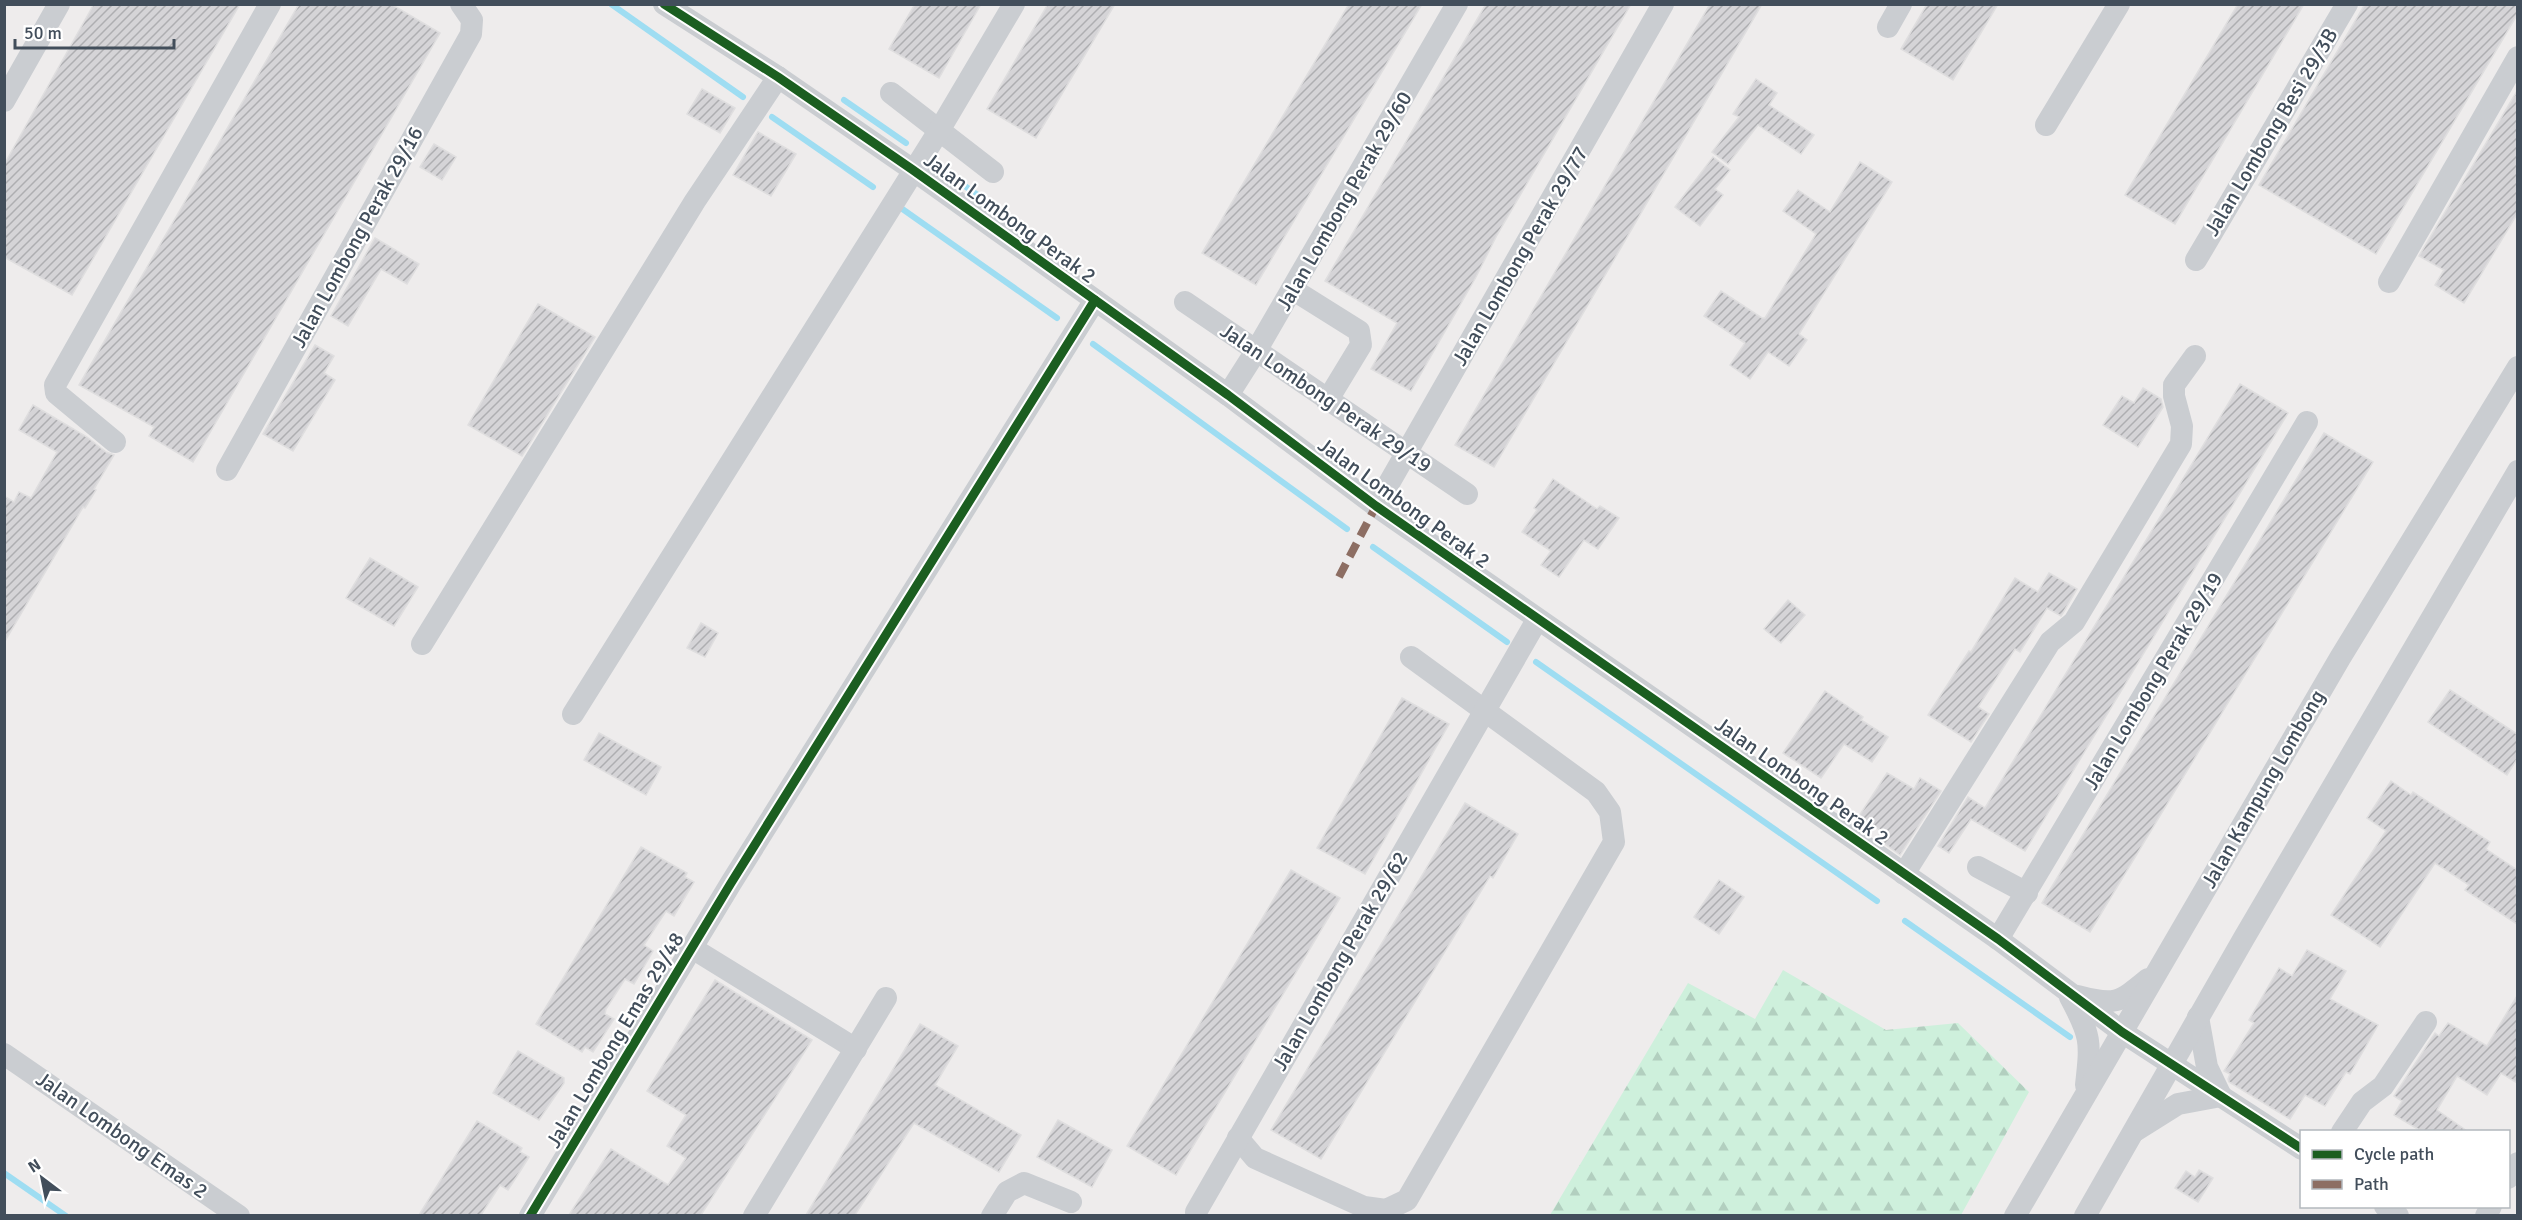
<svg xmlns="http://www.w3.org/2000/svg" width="2522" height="1220" font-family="Signika,sans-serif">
	<defs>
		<pattern id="forest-firs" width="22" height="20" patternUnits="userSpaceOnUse" patternTransform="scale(1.5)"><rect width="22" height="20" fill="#cef0dc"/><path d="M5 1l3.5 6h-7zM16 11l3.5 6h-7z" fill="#b2cfbf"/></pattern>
		<pattern id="building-hatch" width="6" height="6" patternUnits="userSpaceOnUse" patternTransform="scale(1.5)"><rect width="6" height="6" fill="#d5d4d7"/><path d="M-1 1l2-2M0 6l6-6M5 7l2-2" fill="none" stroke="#aeaeb1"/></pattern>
	</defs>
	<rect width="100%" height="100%" fill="#eeecec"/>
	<path fill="url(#forest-firs)" d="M1783,970L1886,1030L1958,1023L2029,1092L1961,1215H1550L1688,983L1755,1019Z"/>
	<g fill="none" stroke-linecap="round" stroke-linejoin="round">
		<g stroke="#9eddf2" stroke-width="6">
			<path d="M611,4L743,97"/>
			<path d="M844,100L906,143"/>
			<path d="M772,117L873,187"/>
			<path d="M938,167L996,208"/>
			<path d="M901,208L1057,318"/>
			<path d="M1093,344L1347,529"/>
			<path d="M1373,547L1507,642"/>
			<path d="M1536,662L1877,901"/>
			<path d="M1905,921L2070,1037"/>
			<path d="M4,1173L66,1216"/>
		</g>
	</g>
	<g fill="url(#building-hatch)" stroke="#dfdedf" stroke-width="1.5">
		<path d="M94,4H240L72,295L4,257V165Z"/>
		<path d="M299,4H391L440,33L193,462L149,436L154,427L79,385Z"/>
		<path d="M915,4H981L939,78L889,49Z"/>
		<path d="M1048,4H1115L1036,138L987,109Z"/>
		<path d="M1349,4H1422L1256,285L1202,253Z"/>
		<path d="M1486,4H1631L1497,235L1476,277L1411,391L1371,369L1397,323L1325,281Z"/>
		<path d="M1710,4H1762L1494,467L1455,445Z"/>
		<path d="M1927,4H1998L1953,80L1901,49Z"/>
		<path d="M2238,4H2304L2175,224L2125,195Z"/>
		<path d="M2365,4H2517V15L2376,254L2259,185Z"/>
		<path d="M1756,79L1777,93L1769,105L1814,135L1801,154L1758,125L1728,164L1712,152L1739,117L1733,114Z"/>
		<path d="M702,89L735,108L720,133L687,114Z"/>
		<path d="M2517,91V214L2464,303L2435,285L2444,270L2419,256Z"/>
		<path d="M758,132L796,154L771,196L733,175Z"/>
		<path d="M434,144L456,157L442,180L420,167Z"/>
		<path d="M1713,157L1730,170L1715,189L1723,195L1700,226L1675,207Z"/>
		<path d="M1860,162L1892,182L1799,334L1807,340L1789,366L1768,352L1750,379L1730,365L1745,343L1704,316L1721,291L1762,318H1765L1816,234L1783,211L1798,190L1830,212Z"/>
		<path d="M375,238L419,264L407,284L381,269L348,326L331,316Z"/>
		<path d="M538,304L595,337L522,456L468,425Z"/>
		<path d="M315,345L334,356L324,373L335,380L293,451L263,434Z"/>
		<path d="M2240,384L2288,413L2025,851L1971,819L1949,853L1938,846L1968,797L1985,808Z"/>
		<path d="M2143,388L2161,399L2163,407L2138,447L2103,425L2122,396L2134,403Z"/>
		<path d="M33,405L87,437L106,452L114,455L94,489L96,490L85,508L83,507L4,643V496L14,502L19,492L31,498L57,452L19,430Z"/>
		<path d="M2324,433L2373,462L2090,932L2042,903Z"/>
		<path d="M1553,479L1597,509L1600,506L1619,518L1598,549L1584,540L1559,577L1541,565L1551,551L1522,532L1537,510L1534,508Z"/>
		<path d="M370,558L418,587L394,626L346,598Z"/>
		<path d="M2049,573L2077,589L2063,613L2061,616L2047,608L2020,652L2015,649L1978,707L1989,714L1971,742L1928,715L1969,651L1971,652L2015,578L2038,592Z"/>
		<path d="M1788,600L1805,615L1781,643L1764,629Z"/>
		<path d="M701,623L718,633L705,657L687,648Z"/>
		<path d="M2450,690L2517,734V759L2507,775L2428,722Z"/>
		<path d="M1825,691L1863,717L1861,720L1888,737L1872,762L1844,744L1821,778L1783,753Z"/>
		<path d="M1402,698L1449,724L1365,874L1317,848Z"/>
		<path d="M599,733L661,767L646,795L584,760Z"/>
		<path d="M1887,773L1914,789L1920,778L1941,791L1900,855L1877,838L1882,831L1859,816Z"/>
		<path d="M2391,781L2411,795L2413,792L2490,842L2486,849L2517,870V924L2465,890L2469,885L2435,863L2380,947L2331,915L2386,831L2367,818Z"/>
		<path d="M1465,803L1518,834L1493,878L1490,876L1321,1159L1271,1130Z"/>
		<path d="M641,847L687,873L685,877L694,882L674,916L666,911L644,945L653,951L634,984L625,979L606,1009L605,1014L614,1019L593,1052L585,1047L582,1052L536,1024Z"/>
		<path d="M1291,870L1340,898L1176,1175L1127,1146Z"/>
		<path d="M1719,880L1744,897L1719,934L1694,917Z"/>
		<path d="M2307,950L2346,971L2330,999L2378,1025L2350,1074L2346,1072L2325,1106L2305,1095L2290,1119L2229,1082L2228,1079L2230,1074L2224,1071L2254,1023L2249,1020L2279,968L2292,976Z"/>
		<path d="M715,980L812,1040L701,1215H569L611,1149L668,1185L686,1158L667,1146L686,1115L647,1091Z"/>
		<path d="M2517,996V1083L2501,1073L2487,1095L2457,1076L2437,1110L2467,1131H2421L2394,1115L2402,1101L2394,1096L2435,1033L2439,1036L2448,1023L2487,1046Z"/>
		<path d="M920,1024L958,1046L935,1085L1021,1135L999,1172L914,1123L855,1215H806Z"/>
		<path d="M518,1051L564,1078V1083L539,1120L493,1093Z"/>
		<path d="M1058,1120L1112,1150L1092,1187L1037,1157Z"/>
		<path d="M477,1121L522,1148L520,1152L529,1157L519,1173L508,1190L500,1185L481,1215H419Z"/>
		<path d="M2199,1170L2213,1178L2198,1202L2175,1188L2186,1171L2195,1177Z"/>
	</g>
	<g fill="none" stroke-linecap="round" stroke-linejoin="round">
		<g stroke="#cacdd1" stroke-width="22">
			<path d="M664,4L778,77L913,170L1228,395L1376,506L1998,939L2122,1032L2302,1149"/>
			<path d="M1888,27L1901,4"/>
			<path d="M891,93L993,172"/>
			<path d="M4,101L59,4"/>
			<path d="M2046,125L2119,4"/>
			<path d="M2196,260L2347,4"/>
			<path d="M2389,282L2518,57"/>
			<path d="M1292,289L1359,331L1361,345L1327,401"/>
			<path d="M1185,302L1467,494"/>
			<path d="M1228,395L1256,351L1457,4"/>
			<path d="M115,442L56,393L55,385L270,4"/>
			<path d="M227,470L471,34L472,20L461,4"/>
			<path d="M1376,506L1663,4"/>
			<path d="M422,644L695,201L778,77"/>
			<path d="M573,714L940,129L1014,4"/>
			<path d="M1978,867L2027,893"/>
			<path d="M1904,874L2050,642L2074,622L2181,444L2182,426L2174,396V385L2195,356"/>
			<path d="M1998,939L2307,422"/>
			<path d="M692,948L856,1049"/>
			<path d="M2078,996C2115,1006 2119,1003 2148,979"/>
			<path d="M2070,997C2091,1036 2091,1041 2086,1085"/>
			<path d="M2198,1017L2207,1067L2221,1096"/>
			<path d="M4,1054L239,1216"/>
			<path d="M2135,1131L2178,1104L2221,1096"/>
			<path d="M2342,1132L2362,1102L2383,1086L2426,1022"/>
			<path d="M1238,1138L1255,1158L1364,1207L1386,1210L1407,1200L1614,842L1610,812L1596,792L1411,657"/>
			<path d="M2508,1178L2518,1163"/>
			<path d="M2385,1206L2398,1216"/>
			<path d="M1196,1212L1537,620"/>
			<path d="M530,1216L731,883L1095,300"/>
			<path d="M754,1216L886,998"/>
			<path d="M992,1216L1007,1192L1024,1183L1071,1202"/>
			<path d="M2015,1216L2340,658L2518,367"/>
			<path d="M2085,1216L2244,938L2518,471"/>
			<path d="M2486,1216L2491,1206"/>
		</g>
		<path stroke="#8d6e63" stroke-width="8" stroke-dasharray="15 8" stroke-linecap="butt" d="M1339,577L1376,506"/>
		<g stroke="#fff" stroke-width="13">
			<g id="cycleway">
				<path d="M664,4L778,77L913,170L1228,395L1376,506L1998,939L2122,1032L2302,1149"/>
				<path d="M530,1216L731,883L1095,300"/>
			</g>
		</g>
		<use href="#cycleway" stroke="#1b5e20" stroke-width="9"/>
	</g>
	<g text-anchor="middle" stroke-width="4.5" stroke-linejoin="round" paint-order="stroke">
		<g font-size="21" fill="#424e5b" stroke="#fff">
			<text transform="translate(2271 132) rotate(-59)" y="7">Jalan Lombong Besi 29/3B</text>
			<text transform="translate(1344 201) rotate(-60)" y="7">Jalan Lombong Perak 29/60</text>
			<text transform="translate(1010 218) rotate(36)" y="7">Jalan Lombong Perak 2</text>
			<text transform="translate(357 237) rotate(-61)" y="7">Jalan Lombong Perak 29/16</text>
			<text transform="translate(1520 256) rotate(-60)" y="7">Jalan Lombong Perak 29/77</text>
			<text transform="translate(1326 398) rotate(34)" y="7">Jalan Lombong Perak 29/19</text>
			<text transform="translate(1404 503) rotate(36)" y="7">Jalan Lombong Perak 2</text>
			<text transform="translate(2153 681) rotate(-59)" y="7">Jalan Lombong Perak 29/19</text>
			<text transform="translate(1802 781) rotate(35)" y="7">Jalan Lombong Perak 2</text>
			<text transform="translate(2263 789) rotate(-60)" y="7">Jalan Kampung Lombong</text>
			<text transform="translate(1340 961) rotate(-60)" y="7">Jalan Lombong Perak 29/62</text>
			<text transform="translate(615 1040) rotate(-59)" y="7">Jalan Lombong Emas 29/48</text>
			<text transform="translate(122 1135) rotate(35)" y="7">Jalan Lombong Emas 2</text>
		</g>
	</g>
	<rect width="2522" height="1220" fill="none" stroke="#424e5b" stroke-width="12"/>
	<rect x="2300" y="1130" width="210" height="78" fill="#ffffff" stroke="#b3b8bd" stroke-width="1.5"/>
	<rect x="2312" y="1150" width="30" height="9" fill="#1b5e20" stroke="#b3b8bd" stroke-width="1.5"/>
	<text x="2354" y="1160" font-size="18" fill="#424e5b">Cycle path</text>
	<rect x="2312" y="1180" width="30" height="9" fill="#8d6e63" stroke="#b3b8bd" stroke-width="1.5"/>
	<text x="2354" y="1190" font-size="18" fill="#424e5b">Path</text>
	<g transform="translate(42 1178) rotate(328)" stroke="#ffffff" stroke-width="4.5" paint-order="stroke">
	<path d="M0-4.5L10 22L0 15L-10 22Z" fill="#424e5b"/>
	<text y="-9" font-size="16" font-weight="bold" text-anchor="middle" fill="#424e5b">N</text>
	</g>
	<path d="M15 39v9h159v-9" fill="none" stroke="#424e5b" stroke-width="3"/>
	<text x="24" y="39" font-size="18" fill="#424e5b" stroke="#ffffff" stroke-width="4.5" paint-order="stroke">50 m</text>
</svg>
